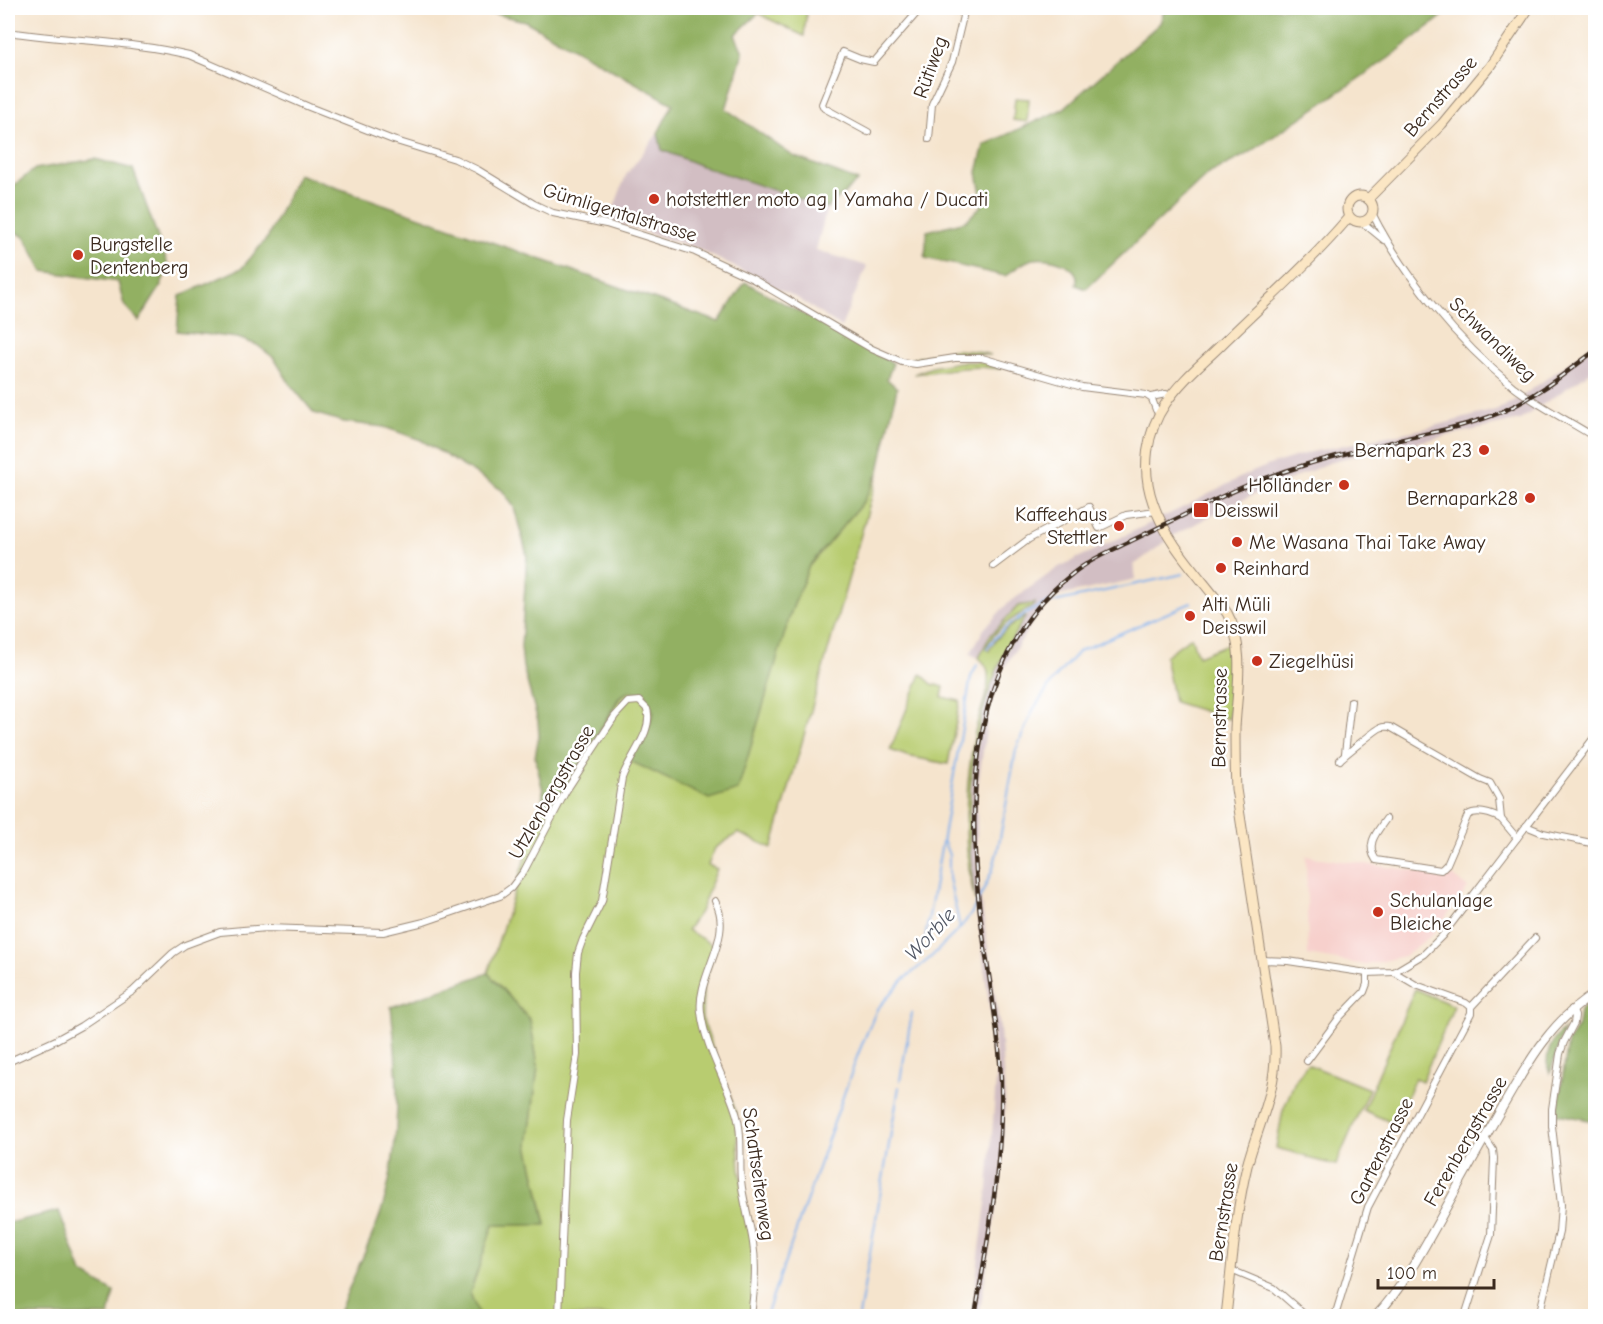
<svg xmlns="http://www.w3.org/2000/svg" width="1603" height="1324" font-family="'Comic Neue',sans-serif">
	<rect width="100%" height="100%" fill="#fff"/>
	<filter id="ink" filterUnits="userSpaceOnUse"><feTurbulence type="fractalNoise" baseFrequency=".0167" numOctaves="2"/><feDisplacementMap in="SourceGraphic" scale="12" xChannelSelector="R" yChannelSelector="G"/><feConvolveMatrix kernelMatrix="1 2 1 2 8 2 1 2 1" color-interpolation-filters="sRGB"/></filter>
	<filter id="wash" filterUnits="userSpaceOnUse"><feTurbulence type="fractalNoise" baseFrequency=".008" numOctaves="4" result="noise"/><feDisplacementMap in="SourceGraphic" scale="24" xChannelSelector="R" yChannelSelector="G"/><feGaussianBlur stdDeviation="1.35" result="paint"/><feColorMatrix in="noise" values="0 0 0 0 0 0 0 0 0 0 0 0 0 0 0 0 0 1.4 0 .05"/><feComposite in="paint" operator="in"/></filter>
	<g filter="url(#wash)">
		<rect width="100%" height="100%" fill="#f5e4cd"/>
		<path fill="#f7d0cc" d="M1306,856L1453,876L1468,888L1431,936L1404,956L1366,965L1308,955Z"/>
		<g fill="#d2bec3">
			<path d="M658,133L663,150L702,166L827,208L816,250L867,266L841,327L797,298L696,248L609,221L626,175Z"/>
			<path d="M1595,344V369L1520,420L1336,460L1237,502L1176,534L1134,565L1136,579L1054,597L1032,623L1001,673L988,716L977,793V864L981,901L1000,1029L1005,1098L1002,1172L979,1316H971L988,1188L997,1067L971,864L970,819L972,779L977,734L990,683L1012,638L1035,603L1007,619L998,627L989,637L979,658L970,654L984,629L1007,604L1059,567L1188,505L1245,475L1272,464L1311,452L1427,428L1499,409L1521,397Z"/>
		</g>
		<g fill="#b8cc70" stroke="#7a7b47" stroke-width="1.5">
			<path d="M764,8H807L804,36L759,14Z"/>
			<path d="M1015,98L1029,99L1027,122L1013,120Z"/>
			<path d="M952,350L973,351L991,355L952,354L913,361L911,359Z"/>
			<path d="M959,362H981L1000,368V369L981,367L962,368L914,374L932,367Z"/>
			<path d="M879,471L772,848L738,833L715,848L708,865L717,869L700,912L687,930L716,947L703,987L702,1018L736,1113L740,1169L753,1243L751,1316H479L470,1293L493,1225L546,1224L528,1145L538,1066L530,1020L488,973L542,806L552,812L621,696L630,691L643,695L654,711L646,734L791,612L809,566L864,501Z"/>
			<path d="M1035,603C1031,609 1026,610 1020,614C1007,622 991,634 986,649L989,651C996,636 1012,624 1026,616C970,698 961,805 975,901C961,846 965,787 975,732C978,714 990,693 988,674C988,667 984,662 979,658L989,637L1018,606Z"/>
			<path d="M1191,637L1198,656L1233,642L1229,719L1174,702L1165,656Z"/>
			<path d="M921,674L932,684L944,687L942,697L960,701L948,764L907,756L890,750Z"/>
			<path d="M1415,989L1454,1006L1422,1081L1415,1078L1395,1124L1363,1110Z"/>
			<path d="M1307,1064L1369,1089L1336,1165L1307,1158V1156L1276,1148L1283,1110L1295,1081Z"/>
		</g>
		<g fill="#92b062" stroke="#666d40" stroke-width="1.5">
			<path d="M469,8H764L735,35L743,52L726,109L793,156L858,181L827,208L702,166L662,150L658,133L673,104L525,21Z"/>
			<path d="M1165,8H1453L1389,58L1249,153L1208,174L1086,289L1076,285C1083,265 1049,256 1034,259C1024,260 1013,271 1005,276L925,258L927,231L966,221L983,204L977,172L984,145L1063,109L1160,23Z"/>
			<path d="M95,159L133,169L168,265L161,286L139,321L124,305L118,282L43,271L25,237L8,228V190L35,169Z"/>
			<path d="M298,174L719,322L745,282L893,363L887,379L897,388L879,471L864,501L809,566L791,612L738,790L709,799L628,760L646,734L654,712L643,695L630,691L620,696L552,812L542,806L543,791L535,757L539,735L538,721L523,667L521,647L527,555L514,507L502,490L421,440L384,427L344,422L314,413L290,384L274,358L257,345L238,338L177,331L180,296L242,268L268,237Z"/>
			<path d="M488,973L530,1020L538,1066L528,1145L546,1225H493L470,1293L479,1316H338C350,1282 368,1249 380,1215C402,1148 399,1076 391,1007Z"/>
			<path d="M1595,998V1121L1557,1114L1568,1042L1578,1026L1580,1010Z"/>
			<path d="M1564,1029L1550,1073C1542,1058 1552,1039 1564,1029Z"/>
			<path d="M59,1211L82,1273L114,1292L109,1316H8V1223Z"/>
		</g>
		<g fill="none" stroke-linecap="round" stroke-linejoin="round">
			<g stroke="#80b0eb" stroke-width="2">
				<path d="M987,649C1000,628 1022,614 1045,604L1183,574"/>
				<path d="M943,840L949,855V878L960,928"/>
				<path d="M925,939L971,677L977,665"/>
				<path d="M900,1081L912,1013"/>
				<path d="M766,1316L858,1054L877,1009L903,980L930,958L960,928L971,914L982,893L992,871L998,849L1016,750L1033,710L1054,679L1079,651L1191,603"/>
				<path d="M859,1316L899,1087"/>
			</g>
		</g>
	</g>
	<g filter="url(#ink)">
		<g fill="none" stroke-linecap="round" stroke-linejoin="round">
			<g stroke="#988776" stroke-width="8">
				<g id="minor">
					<path d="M8,32C68,41 130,41 189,55L309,107L393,140L455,159L478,170L534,204L553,213L606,224L695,252L753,279L872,349L902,362L916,364L955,358H982L1082,387L1146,395L1152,399L1156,410L1160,413"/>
					<path d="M868,132L824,108L822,104L843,52L860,59L874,62L921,8"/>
					<path d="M929,139L932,104L952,62L965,8"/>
					<path d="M1372,213C1404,276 1458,342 1514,387C1539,406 1569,421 1596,438"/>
					<path d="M1362,222L1384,240"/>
					<path d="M1151,397L1166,394L1171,396"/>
					<path d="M993,566L1029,539L1089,507L1099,528L1126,515L1156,511"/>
					<path d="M1345,753L1351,701"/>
					<path d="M1340,760C1342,757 1376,730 1380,728C1384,726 1386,727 1390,727L1480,779L1490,783L1499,799L1501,819L1517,838"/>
					<path d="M1386,819C1377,832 1365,844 1376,860L1441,870L1447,864L1468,815C1478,809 1491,814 1501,819"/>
					<path d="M1526,826L1543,833L1596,844"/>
					<path d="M715,901C735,937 696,975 701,1012C705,1048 727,1081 737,1116C743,1137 739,1159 741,1180C743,1201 750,1222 753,1243C757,1268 754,1292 751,1316"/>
					<path d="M1261,960L1288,961L1367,973L1394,972L1424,954L1442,936L1596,735"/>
					<path d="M1471,1007L1535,938"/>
					<path d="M1307,1061L1339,1018L1364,992L1367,984V973"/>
					<path d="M8,1062L54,1041L81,1026L133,991L173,953L185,945L220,932L267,928L383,932L424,922L500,896L511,888L524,871L566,791L615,716L628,702L639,701L647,709C654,731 629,757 622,778L602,901L583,939L578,953L576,972L577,1055L567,1120L559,1316"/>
					<path d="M1231,1270L1274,1288L1306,1316"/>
					<path d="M1335,1316L1368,1207L1471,1013V1007L1466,1003L1416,985L1394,972"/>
					<path d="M1465,1316L1491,1235L1494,1158L1493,1150L1485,1138"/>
					<path d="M1539,1316L1559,1232L1561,1205L1552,1126V1109L1560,1054L1564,1042L1574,1023L1575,1016L1572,1009"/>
				</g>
			</g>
			<g stroke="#988776" stroke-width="10">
				<path id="tertiary" d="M1376,1316C1403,1287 1422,1251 1441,1217C1462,1178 1484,1139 1506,1101C1530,1059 1554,1018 1596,993"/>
			</g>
			<g stroke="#988776" stroke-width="11">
				<g id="secondary">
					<circle cx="1360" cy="209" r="13"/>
					<path d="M1368,199L1442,124L1490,66L1529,8"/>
					<path d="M1226,1316C1232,1266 1235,1215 1247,1166C1258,1124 1277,1092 1275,1046L1236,789C1235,768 1235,748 1235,728C1237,691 1246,646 1227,613C1201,577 1168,546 1153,503C1141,470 1146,432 1166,403C1181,380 1204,362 1223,343C1265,302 1311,262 1349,217"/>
				</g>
			</g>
			<use href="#minor" stroke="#fff" stroke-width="6"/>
			<use href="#tertiary" stroke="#fff" stroke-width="8"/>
			<use href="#secondary" stroke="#fbe6c4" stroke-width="9"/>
			<g stroke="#3b2a1e" stroke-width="4.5">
				<path id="rail" d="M975,1316C989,1232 1006,1147 1000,1061C996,1011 986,962 980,913C966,797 970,654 1071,575C1090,559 1113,550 1135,539C1164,525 1192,511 1221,497C1281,468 1343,454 1408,438C1438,431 1470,425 1499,413C1535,398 1565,373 1596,350"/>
			</g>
			<use href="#rail" stroke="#fff" stroke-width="2" stroke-dasharray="7" stroke-linecap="butt"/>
		</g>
	</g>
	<g fill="#c8321e" stroke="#fff" stroke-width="2">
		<circle cx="654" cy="199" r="6"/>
		<circle cx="78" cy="255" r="6"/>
		<circle cx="1484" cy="450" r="6"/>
		<circle cx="1344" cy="485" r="6"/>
		<circle cx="1530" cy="498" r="6"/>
		<rect x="1193" y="502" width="16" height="16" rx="3"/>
		<circle cx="1119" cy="526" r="6"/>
		<circle cx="1237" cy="542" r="6"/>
		<circle cx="1221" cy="568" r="6"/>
		<circle cx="1190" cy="616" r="6"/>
		<circle cx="1257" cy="661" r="6"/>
		<circle cx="1378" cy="912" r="6"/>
	</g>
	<g text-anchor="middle" stroke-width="5" stroke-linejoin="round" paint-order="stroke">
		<g font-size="20" fill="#3b2a1e" stroke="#fff">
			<text transform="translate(930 67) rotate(-70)" y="7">Rütiweg</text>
			<text transform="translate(1440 96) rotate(-49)" y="7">Bernstrasse</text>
			<text transform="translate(620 212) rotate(17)" y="7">Gümligentalstrasse</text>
			<text transform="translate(1493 339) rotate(44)" y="7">Schwandiweg</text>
			<text transform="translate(1219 718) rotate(-89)" y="7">Bernstrasse</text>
			<text transform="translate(551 792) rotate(-60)" y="7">Utzlenbergstrasse</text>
			<text transform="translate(1465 1141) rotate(-60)" y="7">Ferenbergstrasse</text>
			<text transform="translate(1381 1151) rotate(-63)" y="7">Gartenstrasse</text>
			<text transform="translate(759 1174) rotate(82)" y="7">Schattseitenweg</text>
			<text transform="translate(1223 1212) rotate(-81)" y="7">Bernstrasse</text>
		</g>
		<g font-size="20" fill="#3b2a1e" stroke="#fff" text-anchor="start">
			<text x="666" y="206">hotstettler moto ag | Yamaha / Ducati</text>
			<text x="90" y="251">Burgstelle<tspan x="90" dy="23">Dentenberg</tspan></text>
			<text x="1472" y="457" text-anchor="end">Bernapark 23</text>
			<text x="1332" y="492" text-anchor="end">Holländer</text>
			<text x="1518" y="505" text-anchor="end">Bernapark28</text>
			<text x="1214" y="517">Deisswil</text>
			<text x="1107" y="521" text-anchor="end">Kaffeehaus<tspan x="1107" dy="23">Stettler</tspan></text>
			<text x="1249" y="549">Me Wasana Thai Take Away</text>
			<text x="1233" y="575">Reinhard</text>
			<text x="1202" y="611">Alti Müli<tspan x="1202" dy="23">Deisswil</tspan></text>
			<text x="1269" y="668">Ziegelhüsi</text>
			<text x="1390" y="907">Schulanlage<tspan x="1390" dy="23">Bleiche</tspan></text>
		</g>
		<g font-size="21" font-style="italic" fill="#535966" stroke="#fff">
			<text transform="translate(930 934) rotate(-47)" y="7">Worble</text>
		</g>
	</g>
	<rect width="1603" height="1324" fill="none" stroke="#fff" stroke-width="30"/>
	<path d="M1378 1279v9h116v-9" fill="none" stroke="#3b2a1e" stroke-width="3"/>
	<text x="1387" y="1279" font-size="18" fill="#3b2a1e" stroke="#ffffff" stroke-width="4.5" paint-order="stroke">100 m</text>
</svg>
